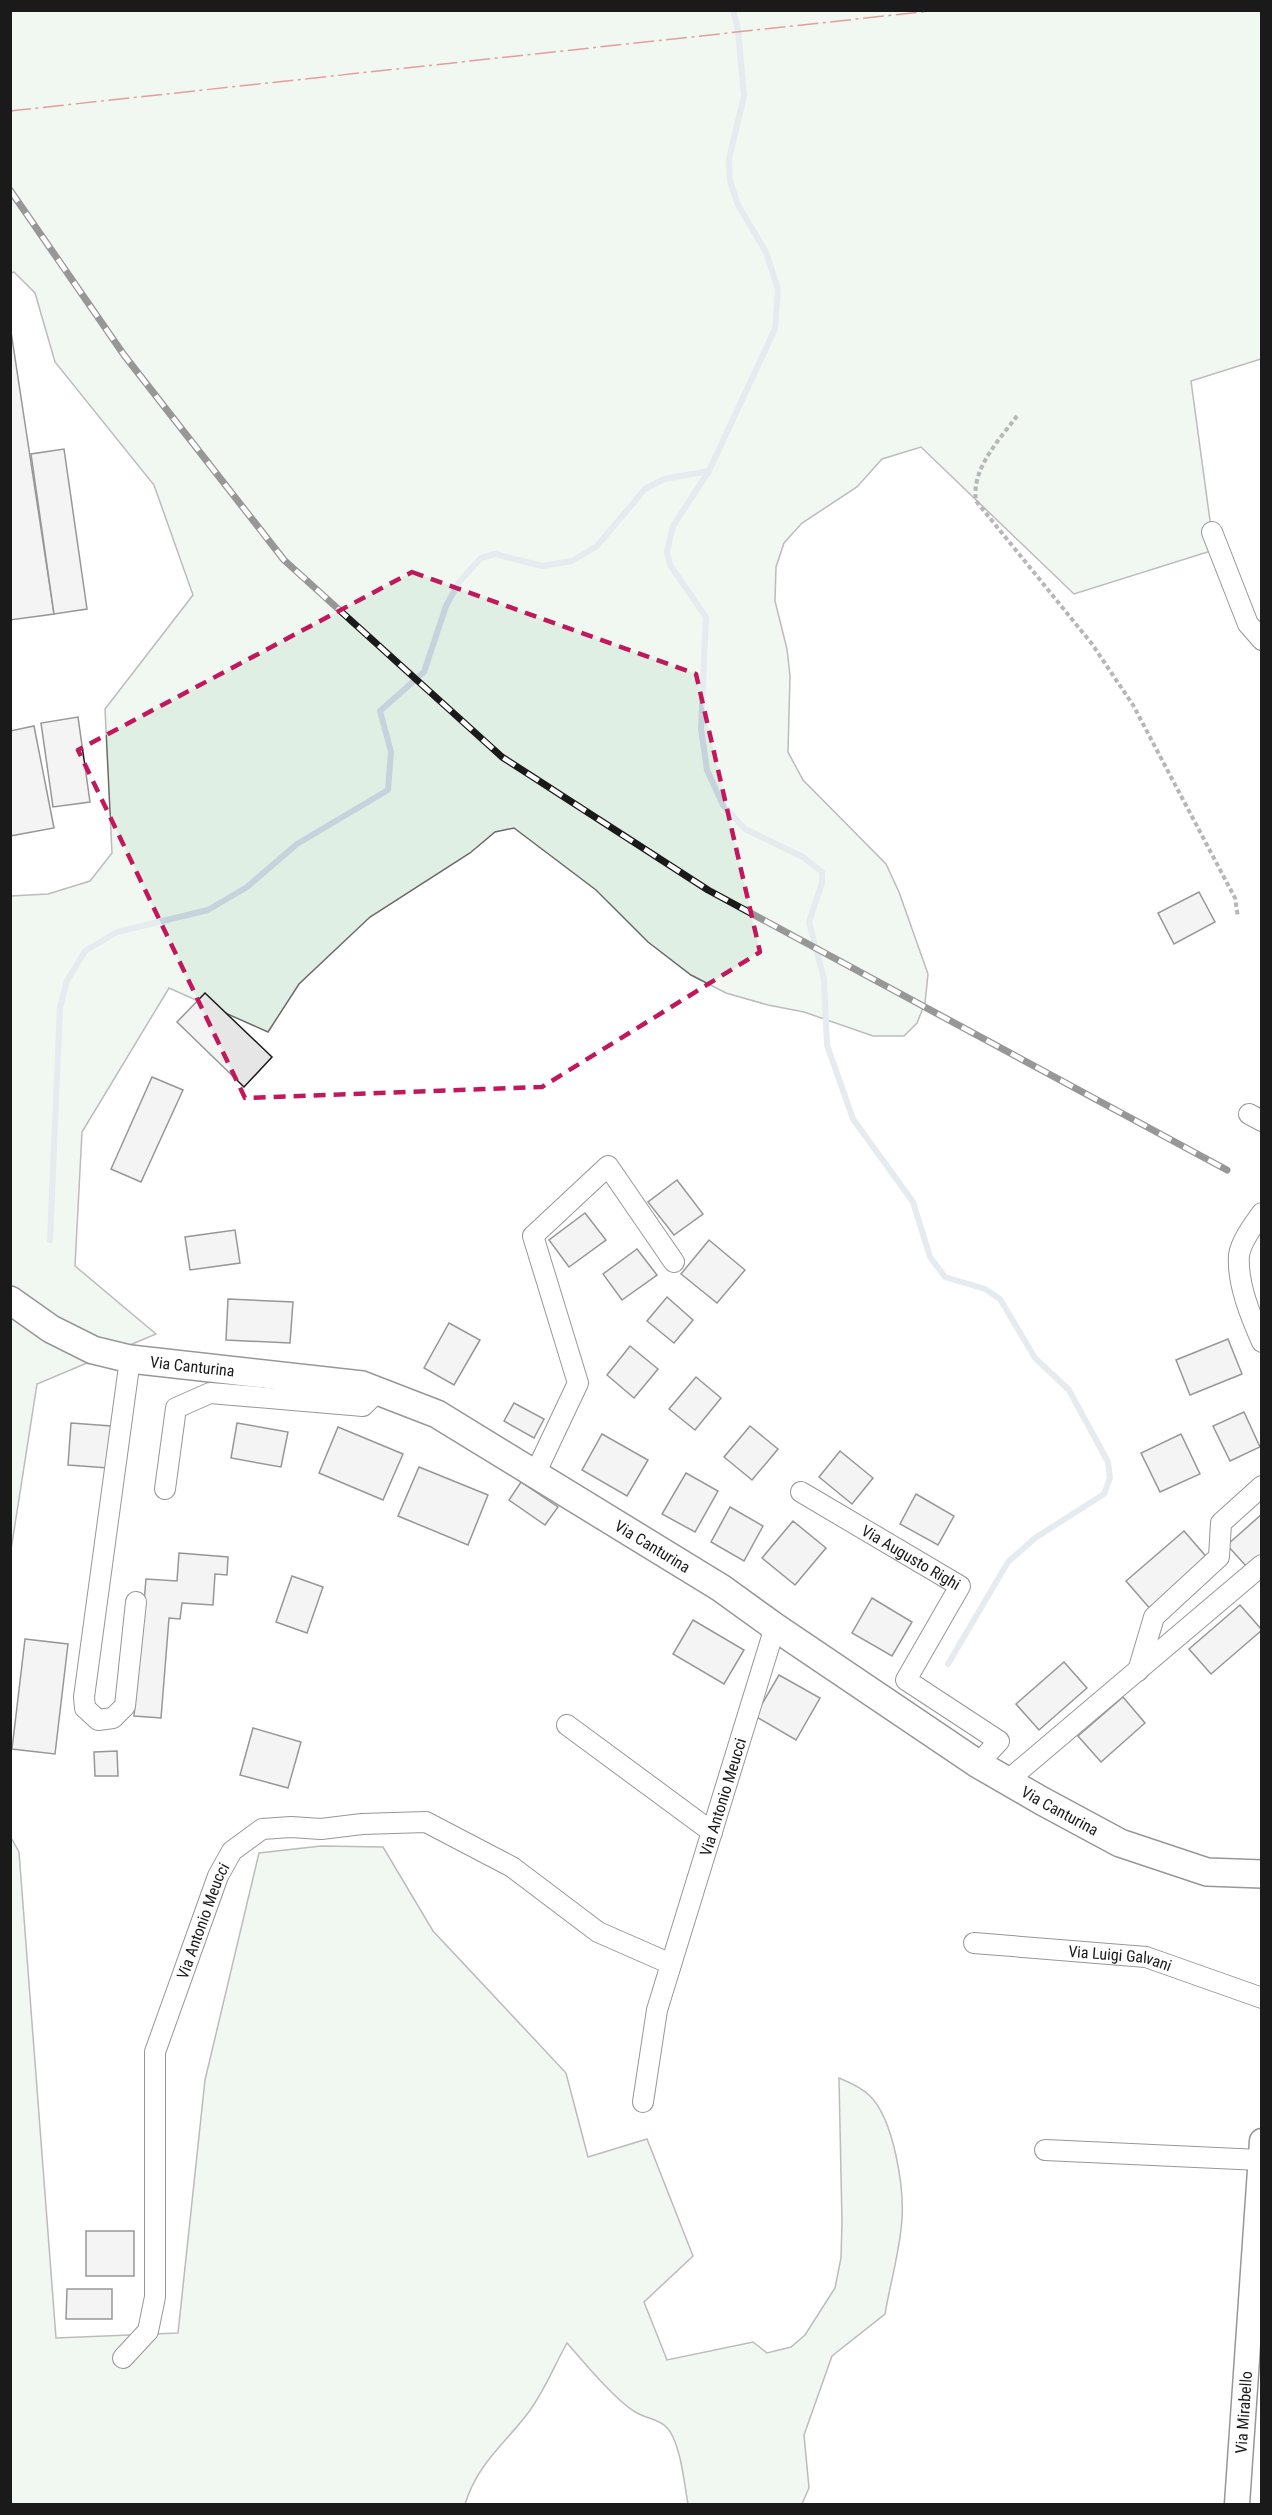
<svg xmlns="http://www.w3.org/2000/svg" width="1272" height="2515" font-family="'Roboto Condensed',sans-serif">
	<rect width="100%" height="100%" fill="#fff"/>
	<g fill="#e0efe3" stroke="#6a6a6a" stroke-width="1.5">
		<path d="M11,11H1261V359L1191,381L1214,550L1074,594L921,447L882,459L857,487L802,523L784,543L776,567L775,601L787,649L790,676L788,752L803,780L886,864L899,892L928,974L925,1003L917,1023L904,1036H873L804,1012L768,1005L726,993L691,975L648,942L596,890L514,828L495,832L470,853L370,917L299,984L268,1032L169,988L82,1132L75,1266L156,1334L37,1384L11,1550V896L48,894L90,881L112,853L105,709L193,595L154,485L55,362L35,293L14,272L11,273Z"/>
		<path d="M10,1836L19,1852L56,2338L178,2333L205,2080L259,1853L321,1846L383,1847L433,1931L566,2073L588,2157L647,2139L693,2256L644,2302L667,2360L753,2342L767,2353L791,2347L805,2335L835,2288L841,2258L842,2222L839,2078C849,2082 862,2088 870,2096C894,2120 904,2187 902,2219C900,2251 890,2284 885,2314L832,2356L804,2435L809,2488L802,2504H688C684,2482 682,2457 673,2437C665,2420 654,2421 639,2414C619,2405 583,2361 567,2343C554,2366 544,2392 528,2413C503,2446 478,2463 465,2504H11Z"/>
	</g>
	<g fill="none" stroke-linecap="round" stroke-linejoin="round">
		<g stroke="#c6d2dc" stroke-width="6">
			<path d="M733,10L738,30L744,96L729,159L730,181L738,205L766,252L778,289L775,329L709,471L673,526L667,552L670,565L706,617L701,729L707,770L723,805L745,829L803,857L822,872V883L809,922L824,979L827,1045L853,1119L913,1202L930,1257L945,1277L985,1289L1000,1299L1035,1358L1069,1390L1108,1462L1110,1478L1104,1494L1035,1538L1008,1562L948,1664"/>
			<path d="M50,1240L60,1007L67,981L85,951L117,932L208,910L247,887L297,844L388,790L391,752L380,711L424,672L446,606L459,582L481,558L495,554L542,566L572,561L597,546L645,489L664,479L709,471"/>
		</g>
	</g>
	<g fill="#e6e6e6" stroke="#1a1a1a" stroke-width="1.5">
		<path d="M10,325L54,614L10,620Z"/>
		<path d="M64,449L87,609L54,614L31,454Z"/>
		<path d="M78,717L90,802L53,807L41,723Z"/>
		<path d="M34,726L54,828L10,836V731Z"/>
		<path d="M1199,892L1215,922L1174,944L1158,913Z"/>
		<path d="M205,993L272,1057L244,1087L177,1022Z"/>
		<path d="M152,1077L183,1090L141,1182L111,1169Z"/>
		<path d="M677,1180L703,1214L674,1235L648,1202Z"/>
		<path d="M585,1213L606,1240L569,1267L549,1240Z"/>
		<path d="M235,1230L240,1263L190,1270L185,1237Z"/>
		<path d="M709,1240L745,1270L717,1303L681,1274Z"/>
		<path d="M637,1249L657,1275L622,1300L603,1274Z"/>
		<path d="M667,1297L693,1320L674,1343L647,1321Z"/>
		<path d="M228,1299L293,1302L290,1343L226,1340Z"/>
		<path d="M449,1323L480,1340L454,1385L424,1368Z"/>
		<path d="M1228,1339L1242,1374L1190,1395L1176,1360Z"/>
		<path d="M630,1346L658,1369L634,1398L607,1375Z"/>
		<path d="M696,1377L721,1398L695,1430L669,1409Z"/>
		<path d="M514,1403L544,1419L534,1438L504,1421Z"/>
		<path d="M1244,1412L1260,1447L1230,1461L1213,1426Z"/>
		<path d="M71,1423L111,1426L108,1468L68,1465Z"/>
		<path d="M237,1423L288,1432L281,1467L231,1458Z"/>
		<path d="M750,1426L778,1449L752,1480L724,1457Z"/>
		<path d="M338,1427L403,1454L383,1500L319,1473Z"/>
		<path d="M602,1434L648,1460L627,1496L582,1470Z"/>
		<path d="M1181,1434L1200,1474L1160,1492L1141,1453Z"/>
		<path d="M840,1451L873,1478L852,1504L819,1477Z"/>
		<path d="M419,1467L488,1495L468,1545L398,1516Z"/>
		<path d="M686,1473L718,1491L695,1532L662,1514Z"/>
		<path d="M521,1482L558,1507L545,1525L509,1500Z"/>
		<path d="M916,1494L954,1516L938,1545L900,1524Z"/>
		<path d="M730,1507L763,1526L744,1561L711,1542Z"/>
		<path d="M1262,1514V1554L1247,1567L1227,1545Z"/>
		<path d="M793,1521L826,1548L795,1585L762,1558Z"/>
		<path d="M1184,1531L1210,1561L1152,1611L1126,1581Z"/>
		<path d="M179,1553L228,1557L227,1575L215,1574L213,1605L182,1603L180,1619L169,1618L161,1718L134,1716L146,1579L177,1581Z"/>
		<path d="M292,1576L323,1587L307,1633L276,1622Z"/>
		<path d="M872,1598L912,1622L892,1656L852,1633Z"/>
		<path d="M1240,1605L1262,1630L1211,1674L1189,1649Z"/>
		<path d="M693,1620L744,1650L724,1684L673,1654Z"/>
		<path d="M25,1639L68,1644L55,1754L12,1749Z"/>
		<path d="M1064,1662L1087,1688L1039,1730L1016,1704Z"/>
		<path d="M779,1675L820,1698L796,1740L755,1716Z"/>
		<path d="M1123,1697L1145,1723L1101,1762L1078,1736Z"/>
		<path d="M253,1728L301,1742L288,1788L240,1775Z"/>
		<path d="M117,1751L118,1776H95L94,1752Z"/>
		<rect x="86" y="2231" width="48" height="45"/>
		<path d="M67,2289H112V2319H66Z"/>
	</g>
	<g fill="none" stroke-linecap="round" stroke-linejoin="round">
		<g stroke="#1a1a1a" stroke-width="22">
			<g id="minor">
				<path d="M1212,532L1248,624L1262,640"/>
				<path d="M1249,1114L1262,1121"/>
				<path d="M1262,1213C1254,1224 1241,1241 1239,1255C1237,1284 1251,1317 1262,1342"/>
				<path d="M130,1359L84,1697L85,1708L98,1720L113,1718L125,1706L136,1602"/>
				<path d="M535,1474L578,1383L533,1236L608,1166L674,1262"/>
				<path d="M165,1489L176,1408L210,1393L363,1406L378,1391"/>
				<path id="s1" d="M801,1492L960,1586L906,1680L999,1741L978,1764"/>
				<path d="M1138,1671L1154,1617L1219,1557L1221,1523L1262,1486"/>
				<path d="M567,1725L712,1832"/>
				<path d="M1007,1781L1262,1565"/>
				<path id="s2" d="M974,1943L1146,1957L1262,1998"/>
				<path id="s3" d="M643,2102L657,2010L775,1627"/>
				<path d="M1045,2150L1260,2160"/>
				<path id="s4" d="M123,2358L148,2331L155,2297V2052L218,1876L232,1851L262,1829L291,1827L321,1829L362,1824L426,1822L512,1867L598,1932L671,1964"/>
			</g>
		</g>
		<g stroke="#1a1a1a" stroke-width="27">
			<g id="tertiary">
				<path id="s5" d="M1237,2504L1262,2141"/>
			</g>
		</g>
		<g stroke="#1a1a1a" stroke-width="30">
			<g id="secondary">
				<path id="s6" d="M10,1300L51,1329L93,1350L130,1359L362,1385L437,1414L721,1588L775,1627L978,1764L1042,1801L1120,1843L1207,1872L1262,1874"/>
			</g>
		</g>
		<path stroke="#5f5f5f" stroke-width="4" stroke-dasharray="4.5 3" stroke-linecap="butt" d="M1017,416C999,440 971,469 976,501L1092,644L1133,705L1235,898L1238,917"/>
		<use href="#minor" stroke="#fff" stroke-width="20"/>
		<use href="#tertiary" stroke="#fff" stroke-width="24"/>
		<use href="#secondary" stroke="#fff" stroke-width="27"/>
		<g stroke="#1a1a1a" stroke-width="7">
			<path id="rail" d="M10,190L124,355L284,560L502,757L708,890L1227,1170"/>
		</g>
		<use href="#rail" stroke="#fff" stroke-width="4.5" stroke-dasharray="14" stroke-linecap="butt"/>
		<path stroke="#c62828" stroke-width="1.5" stroke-dasharray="21 4.5 3 4.5" stroke-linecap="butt" d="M10,111L940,10"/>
	</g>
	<path d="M0 0H1272V2515H0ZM412,572L696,674L760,952L542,1087L245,1098L78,750Z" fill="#fff" fill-opacity=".55" fill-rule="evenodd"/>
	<path fill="none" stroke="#c2185b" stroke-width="4.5" stroke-dasharray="12 8" stroke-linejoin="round" d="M412,572L696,674L760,952L542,1087L245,1098L78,750Z"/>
	<g text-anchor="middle" stroke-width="4.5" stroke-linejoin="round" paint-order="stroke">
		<g font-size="16" fill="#1a1a1a" stroke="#fff">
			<text dy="6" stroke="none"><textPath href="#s6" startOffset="198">Via Canturina</textPath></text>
			<text dy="6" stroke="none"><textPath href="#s6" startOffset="702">Via Canturina</textPath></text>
			<text dy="6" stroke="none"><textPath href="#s1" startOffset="128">Via Augusto Righi</textPath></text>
			<text dy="6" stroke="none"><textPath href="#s3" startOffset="316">Via Antonio Meucci</textPath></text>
			<text dy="6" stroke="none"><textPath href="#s6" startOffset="1188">Via Canturina</textPath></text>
			<text dy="6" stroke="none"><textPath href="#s4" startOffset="456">Via Antonio Meucci</textPath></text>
			<text dy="6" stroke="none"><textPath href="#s2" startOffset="147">Via Luigi Galvani</textPath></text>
			<text dy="6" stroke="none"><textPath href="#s5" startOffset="92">Via Mirabello</textPath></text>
		</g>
	</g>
	<rect width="1272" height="2515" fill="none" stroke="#1a1a1a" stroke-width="24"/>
</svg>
